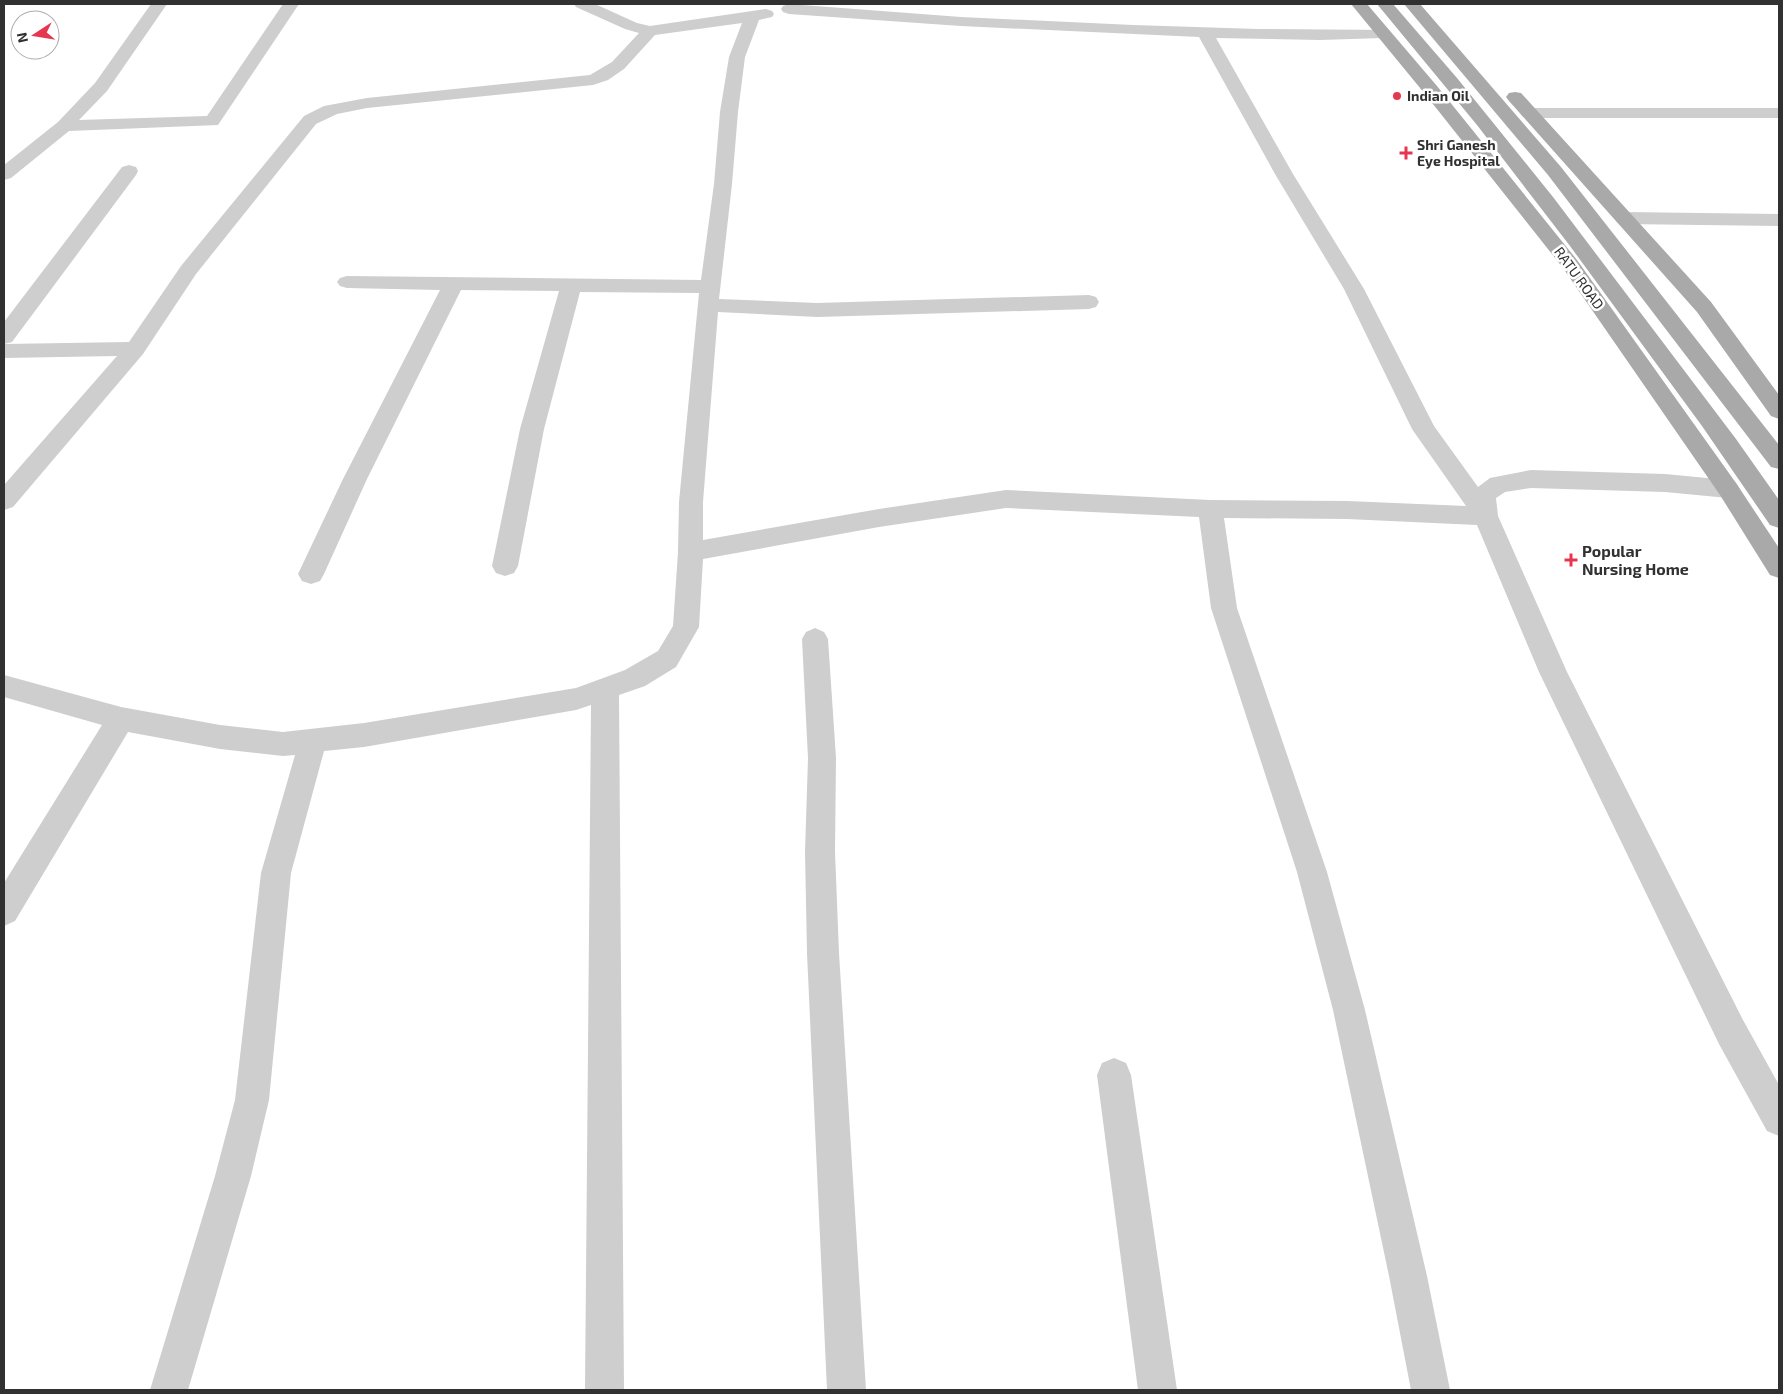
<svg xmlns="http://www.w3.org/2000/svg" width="1783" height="1394" font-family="'Exo 2',sans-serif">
	<rect width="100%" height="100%" fill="#fff"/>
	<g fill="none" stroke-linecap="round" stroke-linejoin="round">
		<g fill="#cecece" fill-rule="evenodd">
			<path d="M151,4H167L107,91L79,120L207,116L283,4H299L218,125L69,131L11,178L4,180V165L58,122L95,83Z"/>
			<path d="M574,4H595L637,23L650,26L766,9L772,11L774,14L772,17L759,20L745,57L738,112L732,184L719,299L817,303L1089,295L1096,297L1099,302L1096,307L1089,309L817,317L718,312L703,502V540L879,509L1006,490L1210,500L1347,501L1466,506L1412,429L1344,289L1275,174L1199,37L961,26L789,14L783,12L781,9L783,6L789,4L961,17L1133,25L1258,29L1389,30L1391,33L1389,36L1383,38L1320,40L1216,38L1293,174L1364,289L1434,426L1478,487L1490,478L1531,470L1665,474L1728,480L1736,483L1740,489L1736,495L1728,498L1665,492L1531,488L1505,492L1496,498L1498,516L1567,672L1743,1020L1779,1085V1136L1767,1131L1719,1044L1539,672L1477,525L1347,519L1224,518L1237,608L1327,872L1365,1010L1427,1276L1450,1390H1411L1389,1276L1333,1010L1297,872L1211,608L1199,517L1006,508L879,527L703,559L699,627L676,667L645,686L619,695L624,1390H585L591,705L576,710L364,747L324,751L291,873L269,1100L251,1176L188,1390H150L215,1176L235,1100L261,873L295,755L283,756L220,749L128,732L15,921L4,926V883L102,725L4,697V675L121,707L220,725L283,732L364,723L576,688L625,670L658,651L673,626L678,552L679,502L699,293L580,292L544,429L518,566L514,573L505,576L496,573L492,566L520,429L559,291L461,290L367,479L324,574L320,581L311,584L302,581L298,574L343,479L440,290L347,288L340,286L337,282L340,278L347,276L701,280L714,184L720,112L729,57L742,23L655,35L624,69L608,80L593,85L367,108L337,114L316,124L196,274L143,354L13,507L4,510V485L117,356L4,358V322L122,167L129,165L136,167L138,171L136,175L12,342L4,344L129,342L181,266L304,116L324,106L367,98L590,75L612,62L639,33L625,29L576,7Z"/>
			<path d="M1529,108H1779V118H1529L1523,117L1520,113L1523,109Z"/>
			<path d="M1624,212L1779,214V226L1624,224L1617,222L1614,218L1617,214Z"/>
			<path d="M815,628L824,632L828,639L836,758L835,852L839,953L866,1390H827L807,953L805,852L808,758L802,639L806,632Z"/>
			<path d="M1114,1058L1126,1063L1131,1075L1177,1390H1138L1097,1075L1102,1063Z"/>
		</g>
		<g fill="#a9a9a9" fill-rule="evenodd">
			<path d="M1351,4H1367L1437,86L1577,260L1736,483L1779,548V578L1770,575L1720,495L1563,268L1425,94Z"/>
			<path d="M1377,4H1393L1457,78L1553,197L1736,439L1779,500V528L1770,525L1702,426L1570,246L1477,125Z"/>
			<path d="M1404,4H1420L1561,167L1779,445V469L1771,467L1548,175Z"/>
			<path d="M1515,92L1521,93L1711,302L1779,395V419L1771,416L1697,312L1509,101L1506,97L1509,93Z"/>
		</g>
	</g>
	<g fill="#e5374f" stroke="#fff" stroke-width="2">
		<circle cx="1397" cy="96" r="5"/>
		<path d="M1403.5 145.5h5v5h5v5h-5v5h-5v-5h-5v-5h5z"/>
		<path d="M1568.5 552.5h5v5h5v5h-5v5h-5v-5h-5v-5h5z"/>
	</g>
	<g text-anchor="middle" stroke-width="5" stroke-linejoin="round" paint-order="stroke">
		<g font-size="14" font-weight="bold" fill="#313131" stroke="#fff" text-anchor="start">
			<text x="1407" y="101">Indian Oil</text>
			<text x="1417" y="150">Shri Ganesh<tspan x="1417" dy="16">Eye Hospital</tspan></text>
		</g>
		<g font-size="14" fill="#313131" stroke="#fff">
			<text transform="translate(1579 278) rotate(54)" y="5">RATU ROAD</text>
		</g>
		<g font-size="16" font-weight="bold" fill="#313131" stroke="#fff" text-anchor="start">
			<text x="1582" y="557">Popular<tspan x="1582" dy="18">Nursing Home</tspan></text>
		</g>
	</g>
	<rect width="1783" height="1394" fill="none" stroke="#313131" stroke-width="10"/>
	<g transform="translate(35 35) rotate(258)"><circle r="24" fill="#ffffff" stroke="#adadad"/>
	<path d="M0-4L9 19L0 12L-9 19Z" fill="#e5374f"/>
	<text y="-8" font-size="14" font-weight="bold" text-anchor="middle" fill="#313131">N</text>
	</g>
</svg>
